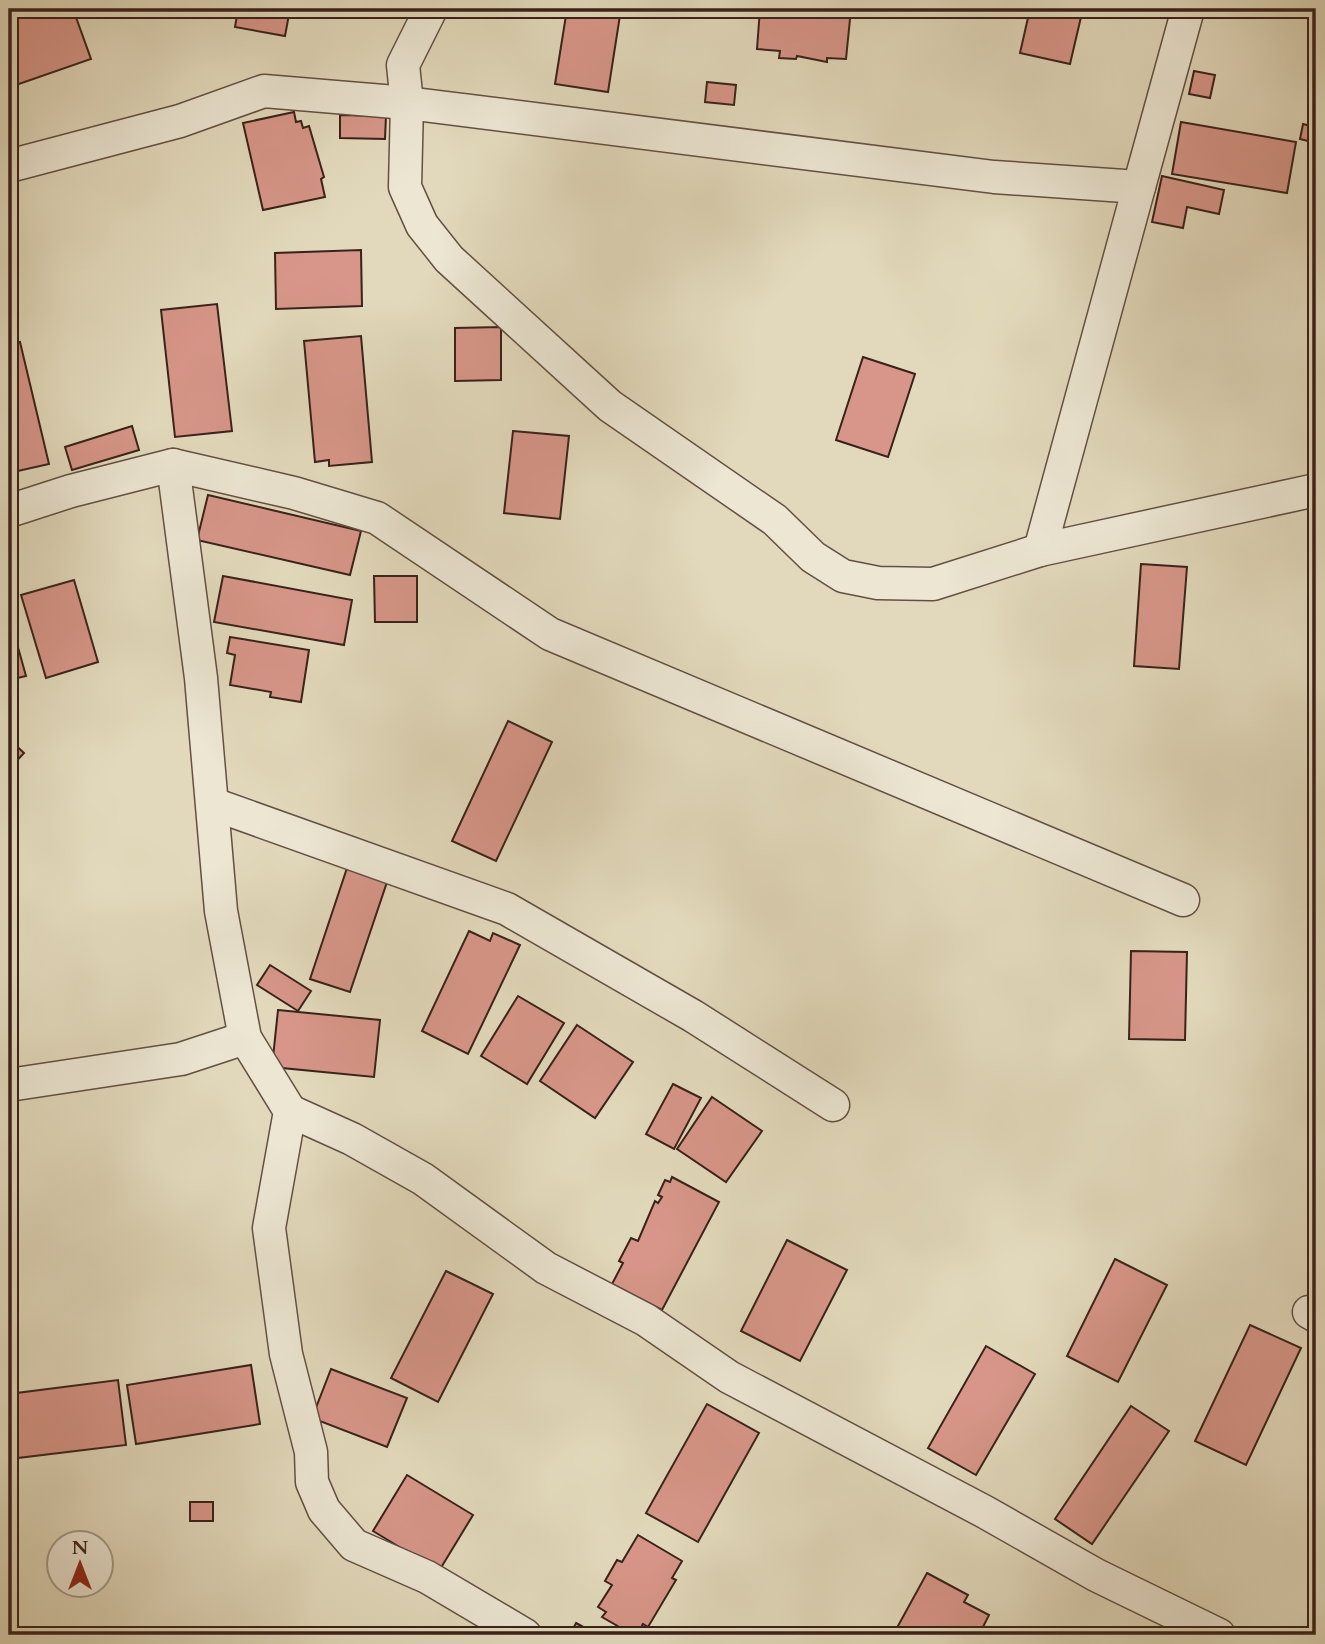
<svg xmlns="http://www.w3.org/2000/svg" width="1325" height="1644" font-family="Cardo,serif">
	<rect width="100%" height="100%" fill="#e2d9bc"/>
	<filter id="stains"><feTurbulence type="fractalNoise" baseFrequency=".00286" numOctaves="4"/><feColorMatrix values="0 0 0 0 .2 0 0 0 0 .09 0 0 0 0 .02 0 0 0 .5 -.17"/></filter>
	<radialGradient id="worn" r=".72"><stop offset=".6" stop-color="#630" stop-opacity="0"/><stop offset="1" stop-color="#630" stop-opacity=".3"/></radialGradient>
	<g fill="#d79689" stroke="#392219" stroke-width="2">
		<path d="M9,9H73L91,59L13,86L9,80Z"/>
		<path d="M238,9H290L285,36L235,27Z"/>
		<path d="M567,9H621L608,92L555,84Z"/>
		<path d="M760,9H851L846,59L827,58V62L797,56L796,59L779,58L780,51L757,49Z"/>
		<path d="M1030,9L1081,17L1070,64L1020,53Z"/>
		<path d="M1194,71L1215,75L1210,98L1189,94Z"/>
		<path d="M707,82L736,85L734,105L705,102Z"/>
		<path d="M294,112L296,122L301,121L303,128L309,126L324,177L321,179L325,197L263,210L243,123Z"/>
		<path d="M340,115L386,116L385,139L340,138Z"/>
		<path d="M1181,122L1296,142L1287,193L1172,174Z"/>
		<path d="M1303,124L1311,126L1308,141L1300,139Z"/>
		<path d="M1162,176L1224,190L1219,214L1187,207L1183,228L1152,222Z"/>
		<path d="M361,250L362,306L276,309L275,253Z"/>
		<path d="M217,304L232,431L175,437L161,310Z"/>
		<path d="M501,327V380L455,381V328Z"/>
		<path d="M361,336L372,462L329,466V460L315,462L304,341Z"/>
		<path d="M20,342L49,464L9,473V344Z"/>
		<path d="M863,357L915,374L888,457L836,440Z"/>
		<path d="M132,426L139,450L72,470L65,447Z"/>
		<path d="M513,431L569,436L560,519L504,513Z"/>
		<path d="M208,495L361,531L350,575L197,540Z"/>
		<path d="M1141,564L1187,567L1179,669L1134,666Z"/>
		<path d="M223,576L352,600L344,645L214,622Z"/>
		<path d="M374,576H417V622H375Z"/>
		<path d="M74,580L98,662L46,678L21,595Z"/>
		<path d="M9,615L26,676L9,680Z"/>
		<path d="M230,637L309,650L301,702L270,697L271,692L230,685L235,655L227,653Z"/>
		<path d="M508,721L552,742L496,861L452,841Z"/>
		<path d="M9,739L24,753L9,769Z"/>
		<path d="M347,868L387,882L350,992L310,979Z"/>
		<path d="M469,931L490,941L493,933L520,945L468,1054L422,1031Z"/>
		<path d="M1131,951L1187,952L1185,1040L1129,1039Z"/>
		<path d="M270,965L311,991L298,1011L257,985Z"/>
		<path d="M518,996L564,1023L527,1084L481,1056Z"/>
		<path d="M278,1010L380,1020L374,1077L272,1067Z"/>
		<path d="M577,1025L633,1062L595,1118L540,1081Z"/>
		<path d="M673,1084L701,1098L674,1149L646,1134Z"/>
		<path d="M712,1097L762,1131L726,1182L677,1149Z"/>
		<path d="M672,1177L719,1202L662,1310L612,1284L623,1263L619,1261L631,1238L638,1241L655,1201L658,1203L662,1197L658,1195L665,1180L670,1182Z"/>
		<path d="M787,1240L847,1270L800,1361L741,1331Z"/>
		<path d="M1115,1259L1167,1285L1118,1382L1067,1356Z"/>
		<path d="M446,1271L493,1294L438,1402L391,1378Z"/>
		<path d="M1250,1325L1301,1348L1246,1465L1195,1441Z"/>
		<path d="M986,1346L1035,1374L976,1475L928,1448Z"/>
		<path d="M251,1365L260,1424L136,1444L127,1385Z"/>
		<path d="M331,1369L407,1398L387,1447L312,1418Z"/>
		<path d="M118,1380L126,1445L9,1459V1394Z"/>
		<path d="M707,1404L759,1433L698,1542L646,1513Z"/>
		<path d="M1131,1406L1169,1431L1092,1544L1055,1519Z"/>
		<path d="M407,1475L473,1515L439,1571L373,1531Z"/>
		<rect x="190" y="1502" width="23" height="19"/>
		<path d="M638,1535L682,1561L672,1578L676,1580L648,1627L643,1624L637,1635H623L618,1632L621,1628L602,1617L606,1612L598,1607L612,1585L605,1581L617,1560L622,1562Z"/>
		<path d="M927,1573L968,1595L964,1602L989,1615L979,1635H893Z"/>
		<path d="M576,1623L598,1635H570Z"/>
	</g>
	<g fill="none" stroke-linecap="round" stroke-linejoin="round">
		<g stroke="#635042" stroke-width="35">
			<g id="street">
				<path d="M431,9L403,65L407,103L405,187L422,225L449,259L610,406L775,520L813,557L843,576L878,583L933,584L1040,550"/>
				<path d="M9,166L180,121L264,91L407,103L994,177L1139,187L1040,550L1316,490"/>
				<path d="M1139,187L1188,9"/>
				<path d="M173,465L201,678L221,911L245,1038L290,1111L269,1228L286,1354L311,1452L312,1482L324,1510L354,1545L427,1577L525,1635"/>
				<path d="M9,511L71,491L173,465L294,493L377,518L550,634L1183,900"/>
				<path d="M213,804L507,909L693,1016L833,1105"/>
				<path d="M9,1085L181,1059L245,1038"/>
				<path d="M290,1111L352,1139L423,1179L546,1268L646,1320L729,1377L985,1512L1096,1575L1219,1635"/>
				<path d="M1309,1312L1316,1316"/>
			</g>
		</g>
		<use href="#street" stroke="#ece6d3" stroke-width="32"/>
	</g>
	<rect width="1325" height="1644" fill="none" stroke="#e2d9bc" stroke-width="35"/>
	<rect x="10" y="10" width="1304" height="1623" fill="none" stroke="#392219" stroke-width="3.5"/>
	<rect x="18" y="18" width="1290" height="1609" fill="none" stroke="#392219" stroke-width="2"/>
	<g transform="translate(80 1564)"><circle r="33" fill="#ece6d3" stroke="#a49889" stroke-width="2"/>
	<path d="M0-5L12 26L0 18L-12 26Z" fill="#8f2418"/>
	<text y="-10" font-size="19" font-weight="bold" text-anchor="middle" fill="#392219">N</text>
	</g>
	<rect width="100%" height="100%" filter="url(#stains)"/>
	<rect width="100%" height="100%" fill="url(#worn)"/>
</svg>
